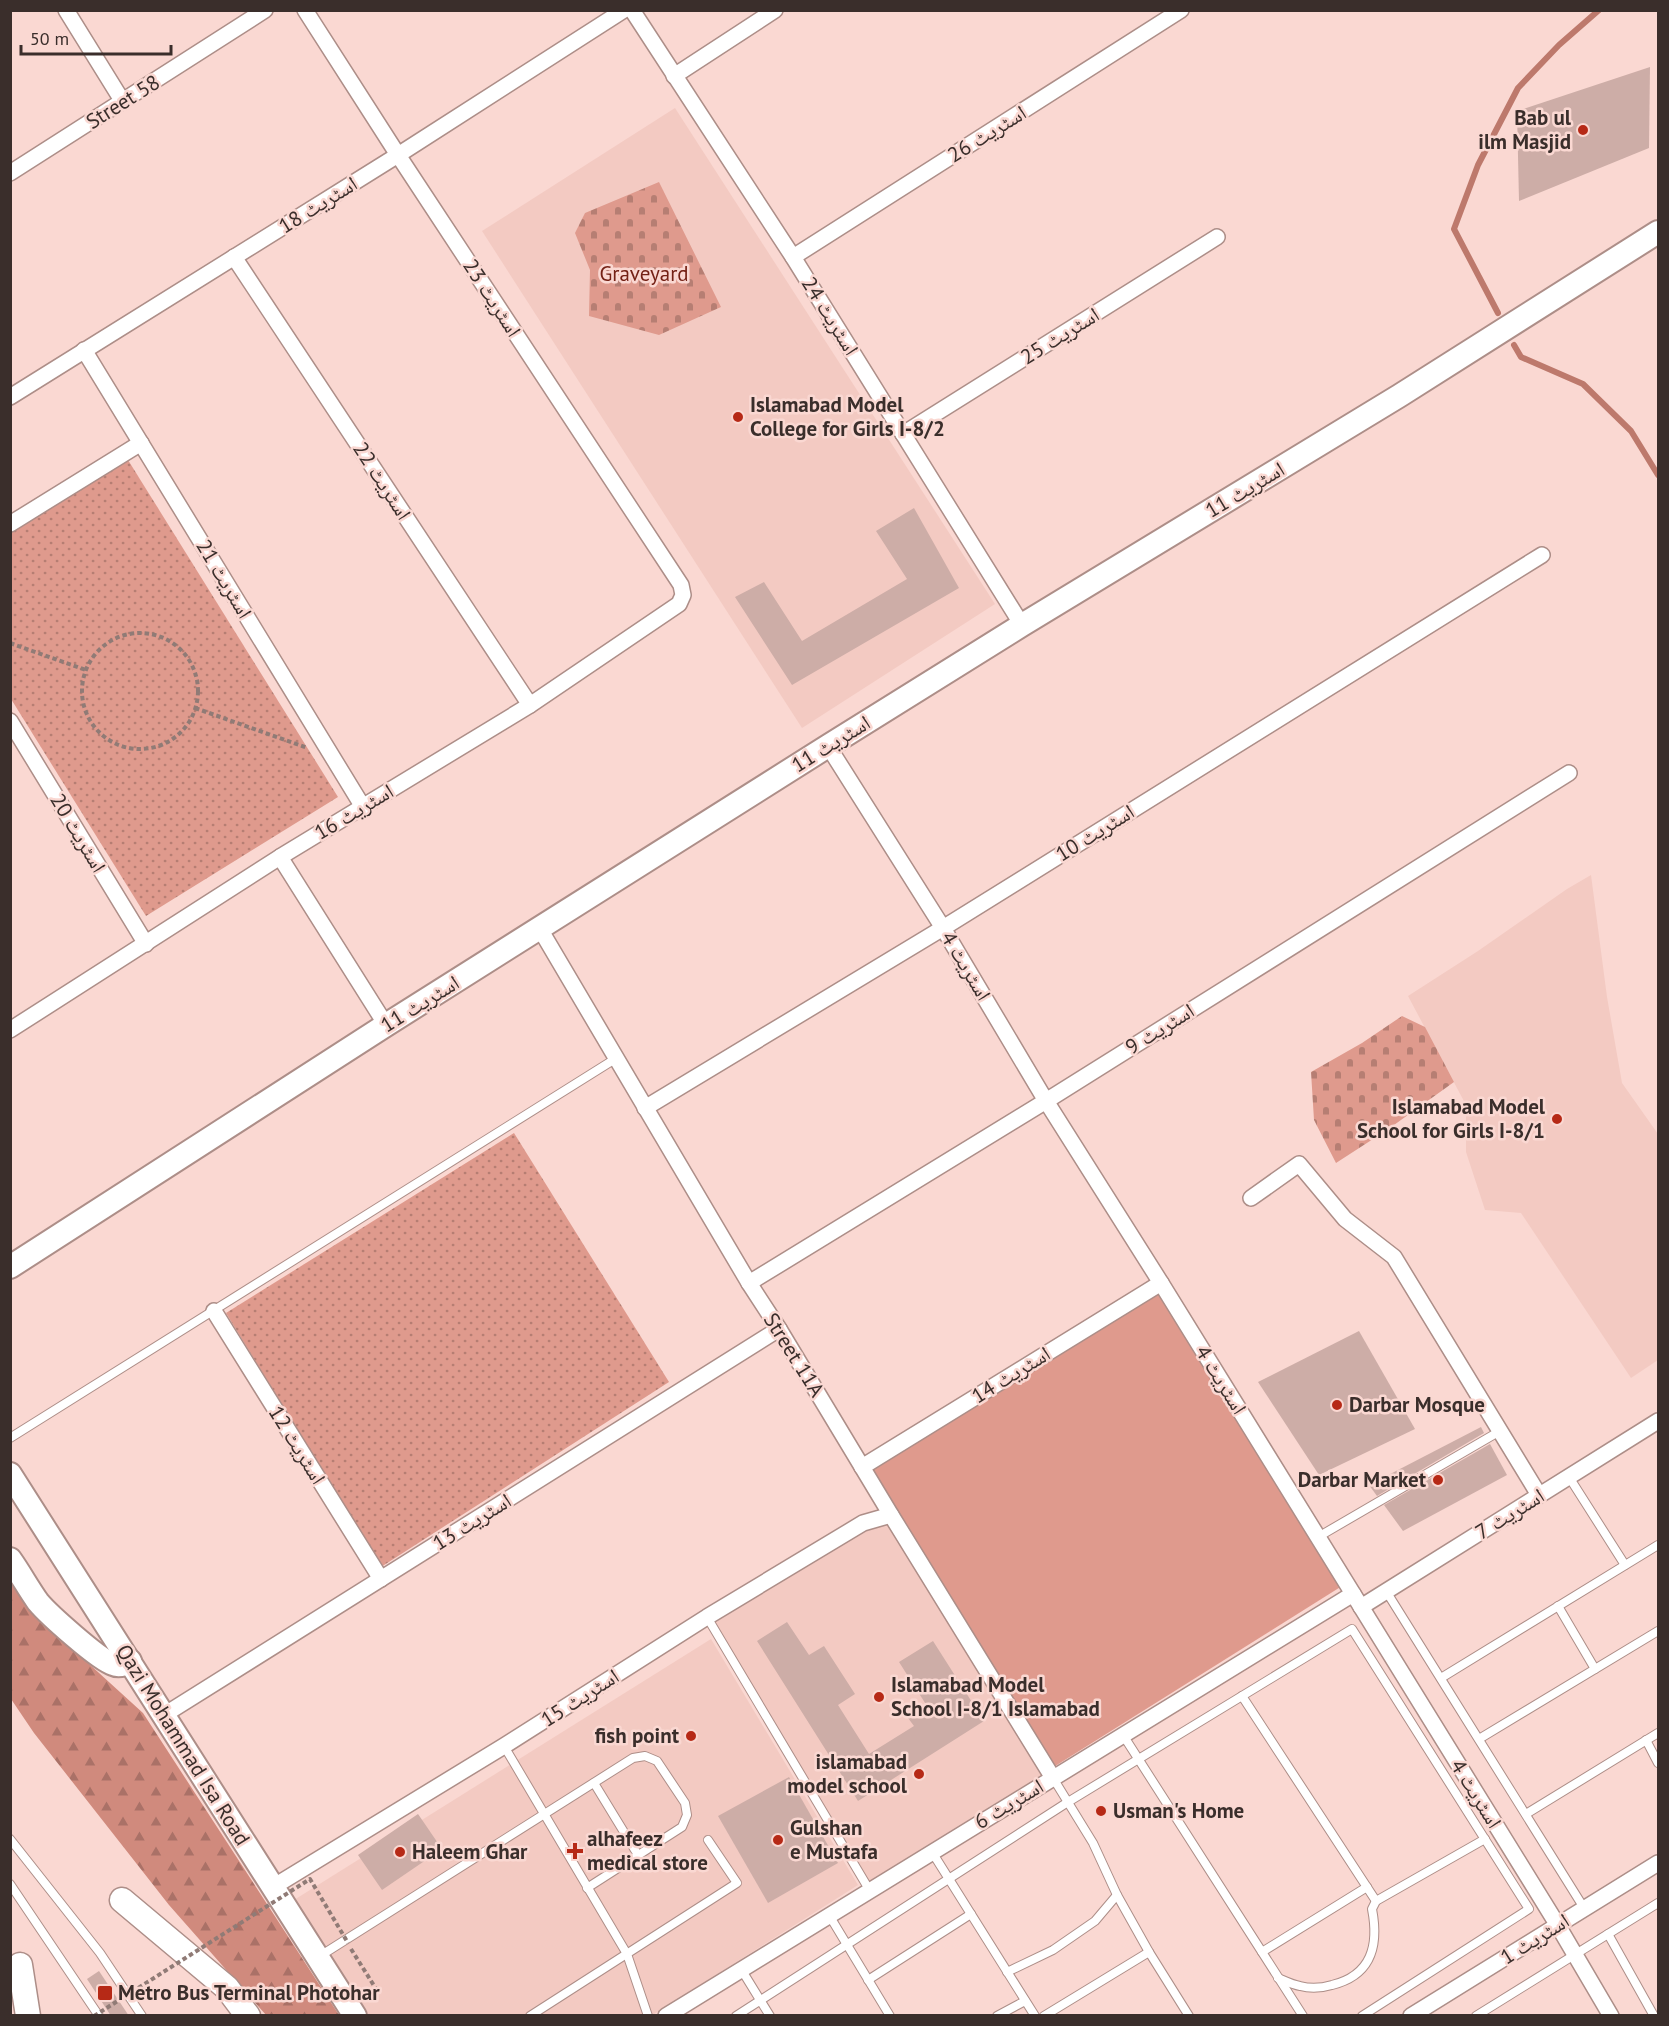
<svg xmlns="http://www.w3.org/2000/svg" width="1669" height="2026" font-family="'PT Sans','Noto Naskh Arabic',sans-serif">
	<defs>
		<pattern id="forest-firs" width="22" height="20" patternUnits="userSpaceOnUse" patternTransform="scale(1.5)"><rect width="22" height="20" fill="#d08a7d"/><path d="M5 1l3.5 6h-7zM16 11l3.5 6h-7z" fill="#aa7167"/></pattern>
		<pattern id="cemetery-stones" width="16" height="16" patternUnits="userSpaceOnUse" patternTransform="scale(1.5)"><rect width="16" height="16" fill="#df9a8d"/><path d="M2 7V4a2 2 0 0 1 4 0v3zM10 15v-3a2 2 0 0 1 4 0v3z" fill="#b67e73"/></pattern>
		<pattern id="park-dots" width="8" height="8" patternUnits="userSpaceOnUse" patternTransform="scale(1.5)"><rect width="8" height="8" fill="#df9a8d"/><path d="M2 2h.1M6 6h.1" fill="none" stroke="#b67e73" stroke-width="1.8" stroke-linecap="round"/></pattern>
	</defs>
	<rect width="100%" height="100%" fill="#fad8d2"/>
	<g fill="#f3cac2">
		<path d="M675,108L995,604L802,728L482,231Z"/>
		<path d="M1591,875L1607,997L1622,1083L1658,1134V1360L1631,1378L1521,1213L1485,1210L1466,1152V1105L1408,996L1478,951L1567,889Z"/>
		<path d="M891,1515L1053,1778L870,1891L707,1617Z"/>
		<path d="M711,1639L858,1885L651,2016L367,2015L294,1900Z"/>
	</g>
	<path fill="url(#forest-firs)" d="M10,1579L32,1612L143,1713L339,2015H266L169,1905L34,1733L11,1699Z"/>
	<g fill="url(#cemetery-stones)">
		<path d="M659,182L721,307L659,335L589,316L590,270L575,233L585,213Z"/>
		<path d="M1402,1016L1425,1027L1454,1082L1387,1130L1336,1163L1314,1120L1311,1072L1362,1043Z"/>
	</g>
	<g fill="url(#park-dots)">
		<path d="M128,460L338,797L146,916L11,699V532Z"/>
		<path d="M514,1133L669,1382L381,1567L226,1313Z"/>
	</g>
	<path fill="#df9a8d" d="M1161,1283L1342,1586L1052,1768L862,1467Z"/>
	<g fill="none" stroke-linecap="round" stroke-linejoin="round">
		<g stroke="#bd796c" stroke-width="6">
			<path d="M1498,313L1454,229L1478,165L1518,88L1559,45L1599,10"/>
			<path d="M1514,345L1521,357L1583,384L1631,431L1658,475"/>
		</g>
	</g>
	<g fill="#cdada7">
		<path d="M1650,67L1649,148L1519,201L1517,111Z"/>
		<path d="M914,508L959,588L792,685L735,597L764,582L802,641L907,579L876,531Z"/>
		<path d="M1359,1331L1415,1429L1319,1475L1258,1382Z"/>
		<path d="M1481,1427L1484,1433L1377,1496L1369,1485Z"/>
		<path d="M1490,1444L1507,1475L1403,1531L1384,1505Z"/>
		<path d="M787,1622L809,1655L824,1646L855,1694L838,1705L869,1754L914,1726L908,1718L927,1706L899,1662L933,1641L984,1721L858,1801L757,1641Z"/>
		<path d="M789,1777L838,1863L768,1903L718,1816Z"/>
		<path d="M418,1814L442,1849L382,1890L358,1855Z"/>
		<path d="M99,1971L129,2016H111L87,1979Z"/>
	</g>
	<g fill="none" stroke-linecap="round" stroke-linejoin="round">
		<g stroke="#ad8e88" stroke-width="10">
			<g id="lane">
				<path d="M10,1438L615,1059"/>
				<path d="M1569,1477L1625,1565"/>
				<path d="M1318,1537L1500,1431"/>
				<path d="M1386,1591L1584,1908"/>
				<path d="M1558,1606L1595,1669"/>
				<path d="M707,1617L870,1891"/>
				<path d="M1441,1678L1658,1545"/>
				<path d="M1242,1696L1376,1901"/>
				<path d="M1123,1735L1303,2016"/>
				<path d="M1479,1739L1658,1631"/>
				<path d="M1646,1740L1658,1763"/>
				<path d="M504,1746L627,1954L648,2016"/>
				<path d="M1053,1778L1093,1843L1117,1895L1149,1952L1189,2016"/>
				<path d="M594,1783L638,1855"/>
				<path d="M1526,1814L1658,1733"/>
				<path d="M10,1839L100,1953L142,2016"/>
				<path d="M932,1852L1035,2016"/>
				<path d="M10,1884L99,2016"/>
				<path d="M829,1915L890,2016"/>
				<path d="M1608,1934L1654,2016"/>
				<path d="M1262,1952L1367,1887"/>
				<path d="M320,1956L633,1758L645,1756L657,1761L685,1803L687,1815L682,1827L587,1888"/>
				<path d="M741,1969L770,2016"/>
				<path d="M1007,1972L1053,1950L1095,1921L1117,1895"/>
				<path d="M1278,1978C1285,1981 1293,1985 1300,1986C1311,1989 1322,1988 1332,1985C1372,1975 1379,1945 1372,1909L1376,1901L1485,1839"/>
				<path d="M868,1980L971,1914"/>
				<path d="M530,2016L737,1883L708,1840"/>
				<path d="M736,2016L1068,1802L1352,1629L1529,1909L1362,2016"/>
				<path d="M997,2016L1025,2001"/>
				<path d="M1044,2016L1149,1952"/>
				<path d="M1476,2016L1658,1903"/>
			</g>
		</g>
		<g stroke="#ad8e88" stroke-width="18">
			<g id="street">
				<path d="M66,10L123,102"/>
				<path d="M632,10L793,257L1022,625"/>
				<path d="M674,76L775,10"/>
				<path d="M10,173L265,10"/>
				<path d="M234,257L530,705"/>
				<path d="M793,257L1181,10"/>
				<path d="M84,350L363,807"/>
				<path d="M10,397L398,155L624,10"/>
				<path d="M903,434L1217,237"/>
				<path d="M10,524L141,443"/>
				<path d="M10,721L146,944"/>
				<path d="M828,746L943,928L1046,1101L1161,1283L1557,1924L1611,2016"/>
				<path d="M280,857L386,1025"/>
				<path d="M540,929L749,1283L779,1329L891,1515L1053,1778"/>
				<path d="M10,1030L280,857L530,705L679,604L683,595L681,585L398,155L305,10"/>
				<path d="M645,1108L943,928L1542,555"/>
				<path d="M1251,1198L1299,1164L1345,1219L1394,1257L1539,1495"/>
				<path d="M749,1283L1046,1101L1569,773"/>
				<path d="M214,1311L381,1579"/>
				<path d="M862,1467L1161,1283"/>
				<path d="M1361,1607L1658,1421"/>
				<path d="M164,1715L779,1329"/>
				<path d="M273,1887L504,1746L707,1617L863,1523L891,1515"/>
				<path d="M666,2016L1353,1594"/>
				<path d="M1411,2016L1658,1863"/>
			</g>
		</g>
		<g stroke="#ad8e88" stroke-width="26">
			<g id="secondary">
				<path d="M10,1267L386,1025L828,746L1022,625L1399,396L1658,232"/>
				<path d="M10,1474L355,2016"/>
				<path d="M10,1559C20,1573 28,1588 38,1602C48,1614 99,1660 113,1664C119,1667 124,1665 130,1661"/>
			</g>
		</g>
		<g stroke="#ad8e88" stroke-width="27">
			<g id="primary">
				<path d="M122,1900L227,1988L248,2016"/>
				<path d="M20,1965L28,2016"/>
			</g>
		</g>
		<g stroke="#907b76" stroke-width="4" stroke-dasharray="4.5 3" stroke-linecap="butt">
			<circle cx="140" cy="691" r="58"/>
			<path d="M10,643L86,670"/>
			<path d="M195,708L308,748"/>
			<path d="M351,1949L378,1992L366,1999"/>
		</g>
		<use href="#lane" stroke="#fff" stroke-width="8"/>
		<use href="#street" stroke="#fff" stroke-width="15"/>
		<use href="#secondary" stroke="#fff" stroke-width="22"/>
		<use href="#primary" stroke="#fff" stroke-width="24"/>
		<path stroke="#907b76" stroke-width="4" stroke-dasharray="4.5 3" stroke-linecap="butt" d="M94,2016L310,1879L348,1943"/>
	</g>
	<g fill="#b62916" stroke="#fad8d2" stroke-width="2">
		<circle cx="1583" cy="130" r="6"/>
		<circle cx="738" cy="417" r="6"/>
		<circle cx="1557" cy="1119" r="6"/>
		<circle cx="1337" cy="1405" r="6"/>
		<circle cx="1438" cy="1480" r="6"/>
		<circle cx="879" cy="1697" r="6"/>
		<circle cx="691" cy="1736" r="6"/>
		<circle cx="919" cy="1774" r="6"/>
		<circle cx="1101" cy="1811" r="6"/>
		<circle cx="778" cy="1840" r="6"/>
		<path d="M572 1842h6v6h6v6h-6v6h-6v-6h-6v-6h6z"/>
		<circle cx="400" cy="1852" r="6"/>
		<rect x="97" y="1985" width="16" height="16" rx="3"/>
	</g>
	<g text-anchor="middle" stroke-width="5" stroke-linejoin="round" paint-order="stroke">
		<g font-size="21" fill="#3a2e2b" stroke="#fad8d2">
			<text transform="translate(123 102) rotate(-32)" y="7">Street 58</text>
			<text transform="translate(987 134) rotate(-32)" y="7">اسٹریٹ 26</text>
			<text transform="translate(318 205) rotate(-32)" y="7">اسٹریٹ 18</text>
			<text transform="translate(492 298) rotate(57)" y="7">اسٹریٹ 23</text>
			<text transform="translate(830 316) rotate(58)" y="7">اسٹریٹ 24</text>
			<text transform="translate(1060 336) rotate(-32)" y="7">اسٹریٹ 25</text>
			<text transform="translate(382 481) rotate(57)" y="7">اسٹریٹ 22</text>
			<text transform="translate(1245 490) rotate(-31)" y="7">اسٹریٹ 11</text>
			<text transform="translate(224 579) rotate(59)" y="7">اسٹریٹ 21</text>
			<text transform="translate(831 744) rotate(-32)" y="7">اسٹریٹ 11</text>
			<text transform="translate(354 812) rotate(-31)" y="7">اسٹریٹ 16</text>
			<text transform="translate(78 833) rotate(59)" y="7">اسٹریٹ 20</text>
			<text transform="translate(1095 833) rotate(-32)" y="7">اسٹریٹ 10</text>
			<text transform="translate(966 966) rotate(59)" y="7">اسٹریٹ 4</text>
			<text transform="translate(420 1004) rotate(-32)" y="7">اسٹریٹ 11</text>
			<text transform="translate(1160 1029) rotate(-32)" y="7">اسٹریٹ 9</text>
			<text transform="translate(794 1355) rotate(58)" y="7">Street 11A</text>
			<text transform="translate(1011 1375) rotate(-32)" y="7">اسٹریٹ 14</text>
			<text transform="translate(1221 1380) rotate(58)" y="7">اسٹریٹ 4</text>
			<text transform="translate(297 1445) rotate(58)" y="7">اسٹریٹ 12</text>
			<text transform="translate(1510 1514) rotate(-32)" y="7">اسٹریٹ 7</text>
			<text transform="translate(472 1522) rotate(-32)" y="7">اسٹریٹ 13</text>
			<text transform="translate(580 1698) rotate(-33)" y="7">اسٹریٹ 15</text>
			<text transform="translate(183 1745) rotate(58)" y="7">Qazi Mohammad Isa Road</text>
			<text transform="translate(1476 1794) rotate(58)" y="7">اسٹریٹ 4</text>
			<text transform="translate(1009 1804) rotate(-31)" y="7">اسٹریٹ 6</text>
			<text transform="translate(1535 1939) rotate(-32)" y="7">اسٹریٹ 1</text>
		</g>
		<g font-size="21" font-weight="bold" fill="#3a2e2b" stroke="#fad8d2" text-anchor="start">
			<text x="1571" y="125" text-anchor="end">Bab ul<tspan x="1571" dy="24">ilm Masjid</tspan></text>
			<text x="750" y="412">Islamabad Model<tspan x="750" dy="24">College for Girls I-8/2</tspan></text>
			<text x="1545" y="1114" text-anchor="end">Islamabad Model<tspan x="1545" dy="24">School for Girls I-8/1</tspan></text>
			<text x="1349" y="1412">Darbar Mosque</text>
			<text x="1426" y="1487" text-anchor="end">Darbar Market</text>
			<text x="891" y="1692">Islamabad Model<tspan x="891" dy="24">School I-8/1 Islamabad</tspan></text>
			<text x="679" y="1743" text-anchor="end">fish point</text>
			<text x="907" y="1769" text-anchor="end">islamabad<tspan x="907" dy="24">model school</tspan></text>
			<text x="1113" y="1818">Usman's Home</text>
			<text x="790" y="1835">Gulshan<tspan x="790" dy="24">e Mustafa</tspan></text>
			<text x="587" y="1846">alhafeez<tspan x="587" dy="24">medical store</tspan></text>
			<text x="412" y="1859">Haleem Ghar</text>
			<text x="118" y="2000">Metro Bus Terminal Photohar</text>
		</g>
		<g font-size="21" fill="#742115" stroke="#fad8d2">
			<text x="644" y="281">Graveyard</text>
		</g>
	</g>
	<rect width="1669" height="2026" fill="none" stroke="#3a2e2b" stroke-width="24"/>
	<path d="M21 45v9h150v-9" fill="none" stroke="#3a2e2b" stroke-width="3"/>
	<text x="30" y="45" font-size="18" fill="#3a2e2b" stroke="#fad8d2" stroke-width="4.5" paint-order="stroke">50 m</text>
</svg>
